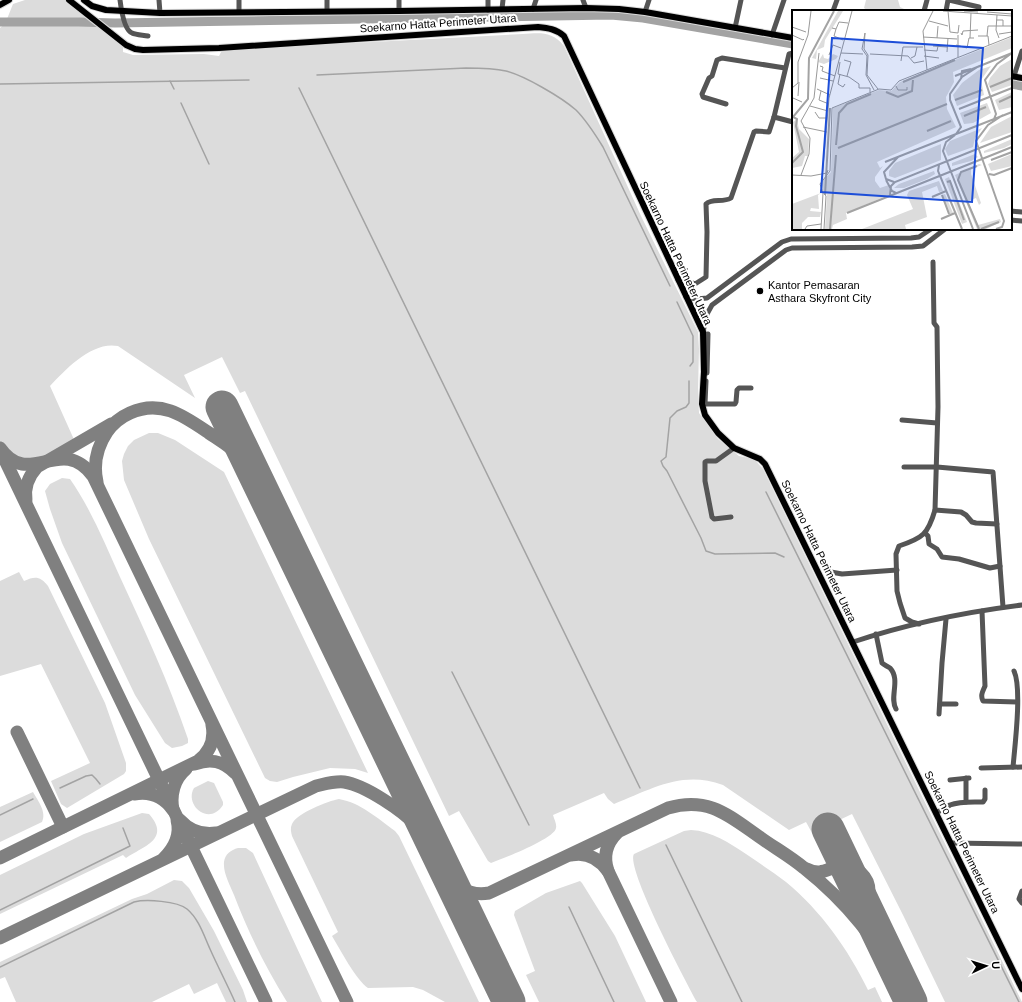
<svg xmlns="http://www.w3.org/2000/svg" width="1022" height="1002" font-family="Arial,sans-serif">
	<rect width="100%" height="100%" fill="#fff"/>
	<g fill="#dcdcdc">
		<path d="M25,0H66L123,47V52L133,55L204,54L219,56L222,50L523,34C540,33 552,31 564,46L641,216L698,332L699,349L698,393L699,413L718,439L739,456L754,459L763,469L1022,1002H945L903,915L852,814L812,833L806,822L789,830L723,785C682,770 652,789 614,804L608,799L604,793L553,815C554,819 557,824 556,828C555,838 507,857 496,861L491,863L488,861L459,811L449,816L245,391L240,393L222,357L184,375L195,398L118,346C92,341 66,369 50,386L76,444C51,458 22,480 0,448V28L5,24L13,4Z"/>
		<path d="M866,0H898L900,7L908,11H868L864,8Z"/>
		<path d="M149,433H158L175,440L224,472L368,773L355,769L330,768L293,777L277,782L270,781L265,778L149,539L124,480L122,461L124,454L128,446L134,440Z"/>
		<path d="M62,478L70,479C91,509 105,544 120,577C145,631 169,683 188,739V743L182,746L172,748L165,743L135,695L62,543L50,509L45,491L50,484Z"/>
		<path d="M19,572L24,581C35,576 40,576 48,586L105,703L126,763V771L124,774L67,808L61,804L51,781L90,763L41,664L0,676V581Z"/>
		<path d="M208,781L214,783L223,802V805C209,827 184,805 194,788Z"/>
		<path d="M33,792C38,801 47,812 42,822L0,842V807Z"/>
		<path d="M339,799C361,803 377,818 395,831L399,836L479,1002H445L423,990L413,987L368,988C356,980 340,949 332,936L338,932L292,836C291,832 290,828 292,824C297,813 328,801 339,799Z"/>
		<path d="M142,813L149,814C171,839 144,846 126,858L123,855L0,914V875L84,834Z"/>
		<path d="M691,830C712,831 729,843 746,854C759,863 773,872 786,882C821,911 848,949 868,990L875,987L882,1002H697C687,984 625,867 634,854L684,831Z"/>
		<path d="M238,848H246L253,853L322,1002H287C266,968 248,932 234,895C230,885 223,873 224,862C225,854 231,850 238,848Z"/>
		<path d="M174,880L182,881L189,888L214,931L243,990L247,1002H226L217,983L194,994L189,984L152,1002H16L5,977L0,979V962L132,899L147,894Z"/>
		<path d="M580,881L582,883L615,936L646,1002H539L526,975L535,971L514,915L515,911L546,893Z"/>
	</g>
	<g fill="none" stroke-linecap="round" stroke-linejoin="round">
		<g stroke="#a3a3a3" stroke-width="1.5">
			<path d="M317,75L466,68C479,68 493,68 506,71C525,76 561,97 576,110C587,121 595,134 603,147L670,286"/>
			<path d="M170,81L174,89"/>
			<path d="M0,84L249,80"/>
			<path d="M299,88L640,788"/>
			<path d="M181,103L209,164"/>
			<path d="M677,302L693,336V362L690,366"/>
			<path d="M689,381V403L686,407L677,411L670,418L666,457L661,461L663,466L667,471L701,538L706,551L715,554L775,553L784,557"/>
			<path d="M766,492L1019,1002"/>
			<path d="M452,672L529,825"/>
			<path d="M60,788L86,776L92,775L96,779L100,784"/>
			<path d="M0,815L33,799"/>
			<path d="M666,845L742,1002"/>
			<path d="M569,907L614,1002"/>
			<path d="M0,910L130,846L123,828"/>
			<path d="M0,967L134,902C146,899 177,901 187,909C199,919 204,936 210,949C218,967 227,984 235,1002"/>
		</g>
		<g stroke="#a3a3a3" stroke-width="9">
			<path d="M0,22H79L115,23L611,15L643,18L793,44"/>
			<path d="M1011,84L1022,86"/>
		</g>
		<g stroke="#808080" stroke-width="13">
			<path d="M0,448C29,490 61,433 93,476L347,1002"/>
			<path d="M2,454L266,1002"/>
			<path d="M97,482C93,464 97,447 107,432C113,423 121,417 130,413C161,399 184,416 209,433C221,441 235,449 245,461C253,469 257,480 262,490"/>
			<path d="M26,500C24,487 28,477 37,467L111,424"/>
			<path d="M17,732L63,827"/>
			<path d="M195,764C211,758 223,761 235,773"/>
			<path d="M134,794C150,791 164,797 173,810C170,795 174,779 186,769"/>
			<path d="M180,820C190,831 202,835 216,833"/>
			<path d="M572,855C587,852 599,859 608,871C603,857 606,844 617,833"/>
			<path d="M0,858L198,761C210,752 215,740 212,725"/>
			<path d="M164,858C174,848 181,835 177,820"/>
			<path d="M443,865C455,884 465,897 489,893L668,808C709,796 729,816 761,838C775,848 791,857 804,868C848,903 876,940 905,988"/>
			<path d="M807,869C823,877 829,866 843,866C857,866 869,877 869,891C870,897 867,903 869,909C871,919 877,929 881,938"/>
			<path d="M608,871L671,1002"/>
			<path d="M0,938L316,786C325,784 334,781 344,782C365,785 403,811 417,826C426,835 432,846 438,856"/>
		</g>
		<g stroke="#808080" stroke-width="33">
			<path d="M222,407L509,1002"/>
			<path d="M828,829L911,1002"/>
		</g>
		<g stroke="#dbdbdb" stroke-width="8">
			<g id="major">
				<path d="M69,0L126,45L135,49L143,50L219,48L538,27C548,28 556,29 564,36L703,332L704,372L702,404L705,415L718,433L734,448L760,459L765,464L1022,989"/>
				<path d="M84,0L92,6L106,10L160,13L399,11L586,8L619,9L645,12L793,38"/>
				<path d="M0,5L9,0"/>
				<path d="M1011,76L1022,78"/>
			</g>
		</g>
		<g stroke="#555" stroke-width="5">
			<path d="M120,0C121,8 124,30 132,33C136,35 143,35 148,36"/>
			<path d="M159,0L160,13"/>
			<path d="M327,0V11"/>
			<path d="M399,0V11"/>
			<path d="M488,0V10"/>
			<path d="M583,0L586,8"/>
			<path d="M949,0L979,7L978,11"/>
			<path d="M502,9L503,0"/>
			<path d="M533,9L536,0"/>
			<path d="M833,11L837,0"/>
			<path d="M924,11L927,0"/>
			<path d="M946,11L948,0"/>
			<path d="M239,12V0"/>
			<path d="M645,12L649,0"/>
			<path d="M735,28L741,0"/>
			<path d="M772,35L784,0"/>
			<path d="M1014,76L1022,51"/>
			<path d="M726,104L703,97L702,94L709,78L712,76L717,60L722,58L785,68"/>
			<path d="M774,117L793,122"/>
			<path d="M1011,211L1022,212"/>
			<path d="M1011,220L1022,221"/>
			<path d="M678,280L681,278L695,284L706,277L707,232L706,204C712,198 723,203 731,198L754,132L756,131L769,132L774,117L789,54L793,53"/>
			<path d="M686,297L697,299L707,298L782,242L791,239L911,238L919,237L931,229"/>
			<path d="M703,332L707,314L712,305L786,250L792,248L912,247L923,246L945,229"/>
			<path d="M703,335L708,334L707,373"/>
			<path d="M706,381L705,404H735L736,402L737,390L739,388H751"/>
			<path d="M902,420L937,423"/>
			<path d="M904,467H937L993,472L1003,607"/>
			<path d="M935,510L961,512L966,515L972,522L976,523L997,524"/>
			<path d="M731,517L714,519L712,517L705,481V462L707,461H716L734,448"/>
			<path d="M925,533L928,536L929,544L937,549L942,557L959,559L990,568L1000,566"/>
			<path d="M831,572L842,574L897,570"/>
			<path d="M982,611L985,686C983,691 980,695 983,701L1017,702"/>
			<path d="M919,624L912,622L905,618L900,603L897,591L896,554L899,546C923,538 928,534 935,510L938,407L937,327L934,323L933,262"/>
			<path d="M876,634L882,663C884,665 887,666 890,668C901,680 889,697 896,709"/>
			<path d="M853,642C907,624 966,612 1022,605"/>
			<path d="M940,704H956"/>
			<path d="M939,714L942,663L946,619"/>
			<path d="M1013,767C1015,745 1022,688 1014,671"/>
			<path d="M981,768L1022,767"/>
			<path d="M950,780L969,778"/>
			<path d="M966,802V778"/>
			<path d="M936,812C945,810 943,809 950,805C960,801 973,802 983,802L985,799V790"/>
			<path d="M951,843L1022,844"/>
			<path d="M1022,891L1019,899L1022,903"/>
		</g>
		<use href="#major" stroke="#000" stroke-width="6"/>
	</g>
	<circle fill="#000" stroke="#fff" stroke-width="1.5" cx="760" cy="291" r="4"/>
	<g text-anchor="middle" stroke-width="4" stroke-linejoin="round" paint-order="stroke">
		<g font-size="11" fill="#000" stroke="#fff">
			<text transform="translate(438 23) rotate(-4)" y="4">Soekarno Hatta Perimeter Utara</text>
			<text transform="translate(676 253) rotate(65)" y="4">Soekarno Hatta Perimeter Utara</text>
			<text transform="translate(819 551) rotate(64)" y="4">Soekarno Hatta Perimeter Utara</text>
			<text transform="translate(962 842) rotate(64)" y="4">Soekarno Hatta Perimeter Utara</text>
		</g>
		<g font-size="11" fill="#000" stroke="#fff" text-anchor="start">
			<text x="768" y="289">Kantor Pemasaran<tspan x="768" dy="13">Asthara Skyfront City</tspan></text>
		</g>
	</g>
	<g transform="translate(792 10)">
		<rect width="220" height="220" fill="#fff"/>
		<path d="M46,1H51L33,30L32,37L25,40L24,49L20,48ZM220,27V38L161,62L162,72L154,87L155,99L164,117L85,152L88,158L91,156L83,167V171L88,178L97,175L99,184L54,203L55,209L41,215L40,219H33L35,185L30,180L29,173L39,162L41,98L87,80L99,81L108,72ZM31,44L32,48L36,49L41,44L46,46L44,49L32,54L26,52ZM220,49V75L200,82L196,74L198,68L208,56ZM199,56L189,70L192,85L165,96L161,85L170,73L187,60ZM220,82V97L207,100L203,90ZM195,93L199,103L181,113L172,114L168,103ZM220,106V122L188,133L199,117ZM5,109L7,119L17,129L16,146H13L10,156L0,158V148L7,142L1,112ZM190,118L183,128L181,137L156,146L153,139L158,131ZM220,129V134L212,138L192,143V141ZM149,134V150L103,168L97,166V161L103,153ZM183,144L186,147L179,151L160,156V153ZM220,144V156L199,161L196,154ZM187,154L190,155L179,159V164L189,193L187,195L184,188L176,191L186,215L208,209L209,212L194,219H185L163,165ZM142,161L143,164L135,169L112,178H102L107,174ZM157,167L175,212L170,214L153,169ZM147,171L151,181L147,182L145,176L130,182L135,207L113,215L114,219H70L121,199L115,185L117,181ZM29,183L26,185L27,199L19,198L18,201L29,202L28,207H16L10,213V219H0V194ZM153,184L161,203L157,205L149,185Z" fill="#dcdcdc"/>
		<path fill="none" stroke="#a3a3a3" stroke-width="2" d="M163,66L220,43M169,69L170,61L179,59M111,72L163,50M198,77L220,68M94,82L106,87L120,81L121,70M163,90L190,80M207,92L220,86M167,99L220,78M172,106L194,97M202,109L204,104L193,70L205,54L220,43M135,121L159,111M164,124L169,117L158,90V84L170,67L187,56M163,125L154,132L151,141L181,219M44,135L47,103L55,94L79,84M46,138L155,94M199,150L220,142M93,152L220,102M0,153L11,142L4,116L5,109L1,107L16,89L17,48L42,1M147,155L146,161L170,219M185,156L169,162L166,170L187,219M197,164L202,165L220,158M94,170L100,181L104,183M102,172L94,169L92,162L106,147M155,172L158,171L172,210M33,185L38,98M98,185L99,176L103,172L220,125M150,185L157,204M140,187L154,181M55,203L220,137M149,209L163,203M38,219L44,145M189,219L207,212M204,219L210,217L212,211L184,131L196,115L211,105"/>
		<path fill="none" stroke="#999" stroke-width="1" d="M151,1L220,6M156,1L158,22M172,1L186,2M195,2L220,4M205,5L204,20L207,28M204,10H211V16M137,11L156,16M0,17L14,22M40,18L44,19L42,26L51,30M44,19L47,12L56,13M158,22L166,23L167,15M169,23L170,25L171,21L186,20M207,24L220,22M0,25L11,30L12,29M166,25V47M186,26H196L197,35M195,26L196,16H220M131,27L165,29M145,28L146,16M178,28L179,3M164,35L175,38L177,28H182M141,36L155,37M132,40L145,41L146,36M155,42L156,28M49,43L71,44M78,44L116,46L122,53L132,51M37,45L41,35L49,38M132,46L147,48M119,48L123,46L125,37M52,50L59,52L55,66M109,51L111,37H131M48,52L46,64L57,67L67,74V78H78V82M28,56L31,57L30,61L43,66M135,60L131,21L141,1M48,64L46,74L51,77L53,74M28,68L41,71M104,76L106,80H115V77M0,78L6,73V52L16,25L19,1M25,79L38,85M82,80L74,65L75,46L70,39L73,23L72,39L76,45L75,65L86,79M29,81L27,90L37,94M6,86L7,72M0,90L1,88L10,92M18,96L36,101M23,102L27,108H35M11,117L35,122M0,165L19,166L35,163L36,160M9,165L17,144L18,128L9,111L22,88L27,43M30,169L37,88L60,1M31,182L34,186L32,219M13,219L15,216L29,214M29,219L31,183L28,174L38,161L40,98L87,79L99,80L107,71L220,26"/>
		<path fill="#1d4ed8" fill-opacity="0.15" stroke="#1d4ed8" stroke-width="2" d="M40,28L191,38L180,192L29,182Z"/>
		<rect width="220" height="220" fill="none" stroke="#000" stroke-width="2"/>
	</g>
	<g transform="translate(986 966) rotate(86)" stroke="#ffffff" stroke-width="3" paint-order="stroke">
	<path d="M0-3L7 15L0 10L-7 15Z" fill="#000000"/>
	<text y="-6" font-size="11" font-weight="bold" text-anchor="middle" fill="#000000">U</text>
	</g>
</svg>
